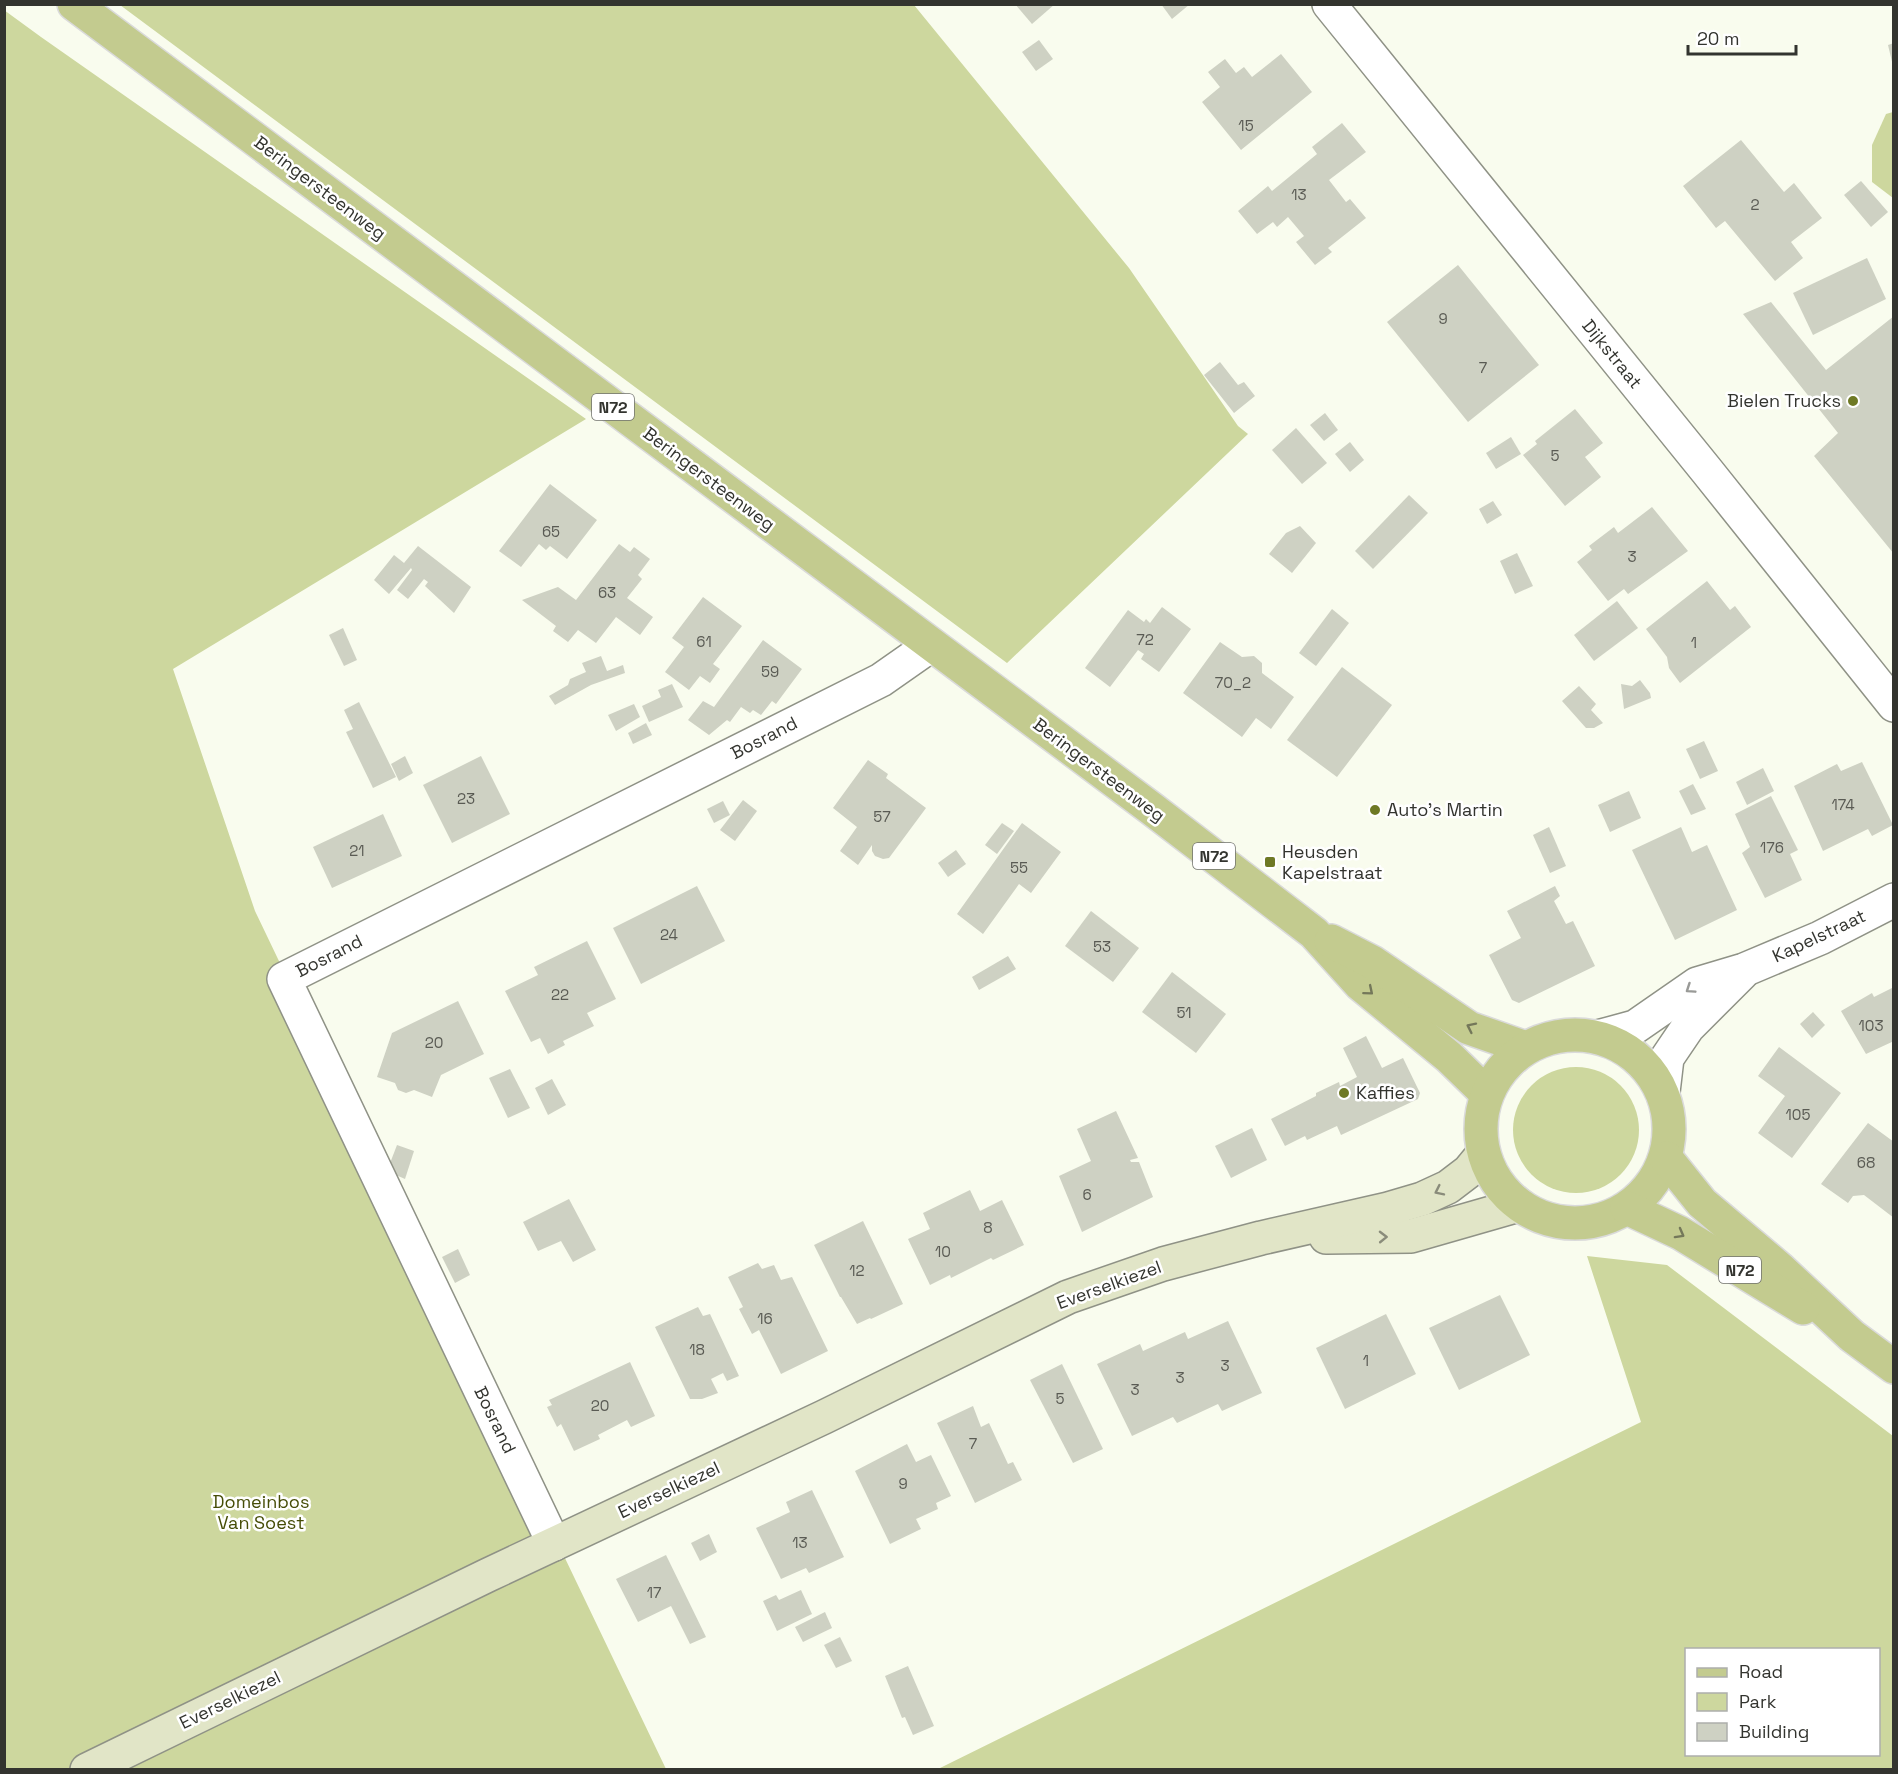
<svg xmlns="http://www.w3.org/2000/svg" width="1898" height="1774" font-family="'Space Grotesk',sans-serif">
	<rect width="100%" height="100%" fill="#f9fcee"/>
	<g fill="#cdd79e" fill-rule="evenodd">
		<path d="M120,5H914L1129,268L1238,426L1248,434L1007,663Z"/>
		<path d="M4,10L41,37L586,419L173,669L255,911L666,1769H5Z"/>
		<path d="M1893,112H1894L1893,198L1872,182V145L1886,114Z"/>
		<circle cx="1576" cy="1130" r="63"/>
		<path d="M1587,1256L1667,1265L1893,1436V1769H938L1641,1422ZM1686,1650H1878V1754H1686Z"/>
	</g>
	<g fill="#ced1c3">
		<path d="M1015,4H1055L1032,24Z"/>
		<path d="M1161,4H1190L1172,19Z"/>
		<path d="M1039,40L1053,59L1036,71L1022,52Z"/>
		<path d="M1894,43V66H1893L1888,45Z"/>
		<path d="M1281,54L1312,92L1241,150L1202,102L1220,87L1208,72L1225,59L1236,73L1244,67L1252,77Z"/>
		<path d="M1342,123L1366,152L1329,180L1346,202L1350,199L1366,218L1328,248L1332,252L1315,265L1296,242L1304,236L1288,217L1277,227L1273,222L1257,234L1238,211L1268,186L1272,191L1317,154L1312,147Z"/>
		<path d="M1741,140L1784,192L1794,183L1822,218L1791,242L1803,258L1775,281L1725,221L1716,228L1683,186Z"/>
		<path d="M1861,181L1888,212L1871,227L1844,195Z"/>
		<path d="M1867,258L1886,299L1813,335L1793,293Z"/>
		<path d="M1458,265L1539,365L1468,422L1387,322Z"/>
		<path d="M1771,302L1826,370L1894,316V554L1814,456L1838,433L1743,314Z"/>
		<path d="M1220,362L1238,385L1244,382L1255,396L1234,413L1204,375Z"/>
		<path d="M1575,409L1603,443L1585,457L1601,477L1565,506L1523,455L1537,444L1535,441Z"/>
		<path d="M1325,413L1338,430L1324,441L1310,425Z"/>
		<path d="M1296,428L1327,463L1302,484L1272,450Z"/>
		<path d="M1511,437L1521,454L1496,469L1486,453Z"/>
		<path d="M1350,442L1364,460L1350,472L1335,454Z"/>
		<path d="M550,484L597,520L567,559L550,546L546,550L539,544L521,567L499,551Z"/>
		<path d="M1409,495L1428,513L1373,569L1355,551Z"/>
		<path d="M1493,501L1502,515L1487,524L1479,509Z"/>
		<path d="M1652,507L1688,551L1628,594L1624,589L1608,601L1577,562L1592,550L1589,546L1614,527L1618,533Z"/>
		<path d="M1300,526L1316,543L1292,573L1269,554L1286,533Z"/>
		<path d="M619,544L630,552L634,547L650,559L638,575L642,579L627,598L653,617L640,635L616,617L596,643L578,630L568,642L553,631L556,626L522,600L558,587L576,600Z"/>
		<path d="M418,546L471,587L454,613L425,586L428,582L424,579L408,599L397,590L412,570L411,568L389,594L374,580L394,555L404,563Z"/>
		<path d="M1517,553L1533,586L1515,594L1500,561Z"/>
		<path d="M1707,581L1730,610L1735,606L1751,627L1680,683L1669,668L1667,657L1646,629Z"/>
		<path d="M703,597L742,626L713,664L720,669L710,683L700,676L689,690L665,672L684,647L672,638Z"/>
		<path d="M1617,601L1638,628L1594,661L1574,635Z"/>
		<path d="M1162,607L1191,629L1159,672L1141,659L1144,654L1138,650L1110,687L1085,668L1128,610L1144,622L1146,619L1150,623Z"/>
		<path d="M1332,609L1349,623L1316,666L1299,653Z"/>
		<path d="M343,628L357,660L344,666L329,635Z"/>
		<path d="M763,640L802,669L776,704L772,701L761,715L753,710L750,713L741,707L730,722L727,720L709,735L688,720L703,701L714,707Z"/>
		<path d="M1220,642L1242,657L1254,656L1262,663V673L1294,697L1271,729L1256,718L1242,737L1183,693Z"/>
		<path d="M601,656L607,671L623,665L625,673L591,685L555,705L549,696L568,685L570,679L586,672L582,663Z"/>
		<path d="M1342,667L1392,705L1337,777L1287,740Z"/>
		<path d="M1640,680L1650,693L1651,698L1624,709L1621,684L1632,686Z"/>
		<path d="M672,684L683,707L649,722L642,706L661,697L658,690Z"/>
		<path d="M1579,686L1596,704L1591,710L1603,723L1594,728H1586L1562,701Z"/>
		<path d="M359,702L396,777L373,788L346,732L353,729L344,710Z"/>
		<path d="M634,704L640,717L616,731L608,715Z"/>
		<path d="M646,723L652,735L633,744L628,733Z"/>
		<path d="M1704,741L1718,771L1700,779L1686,749Z"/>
		<path d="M405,756L413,773L399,781L391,764Z"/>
		<path d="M481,756L510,814L452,843L423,785Z"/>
		<path d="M868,760L888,774L886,778L926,808L889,858L883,859L875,856L872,851V845L858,865L840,851L857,827L833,808Z"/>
		<path d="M1862,762L1893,825L1872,836L1868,829L1823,851L1794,786L1837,764L1841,771Z"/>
		<path d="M1763,768L1774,791L1747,805L1736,782Z"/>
		<path d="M1693,784L1706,809L1691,815L1679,791Z"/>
		<path d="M1629,791L1641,818L1610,832L1598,805Z"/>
		<path d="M1771,796L1798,850L1790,854L1802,880L1765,898L1742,853L1750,847L1735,814Z"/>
		<path d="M743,800L757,811L735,841L720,830Z"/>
		<path d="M723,801L730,815L714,823L707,809Z"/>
		<path d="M383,814L402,856L332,888L313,847Z"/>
		<path d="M1002,823L1014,831L997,854L985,845Z"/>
		<path d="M1022,823L1061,852L1031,893L1019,884L983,934L957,914Z"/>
		<path d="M1549,827L1566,866L1550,873L1533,835Z"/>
		<path d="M1681,827L1692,852L1707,845L1737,910L1675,940L1632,850Z"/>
		<path d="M956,850L966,864L948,877L938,863Z"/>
		<path d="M697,886L725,941L641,984L613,928Z"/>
		<path d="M1555,886L1560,896L1554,901L1566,924L1573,921L1595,966L1519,1003L1512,1000L1489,955L1521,938L1507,911Z"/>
		<path d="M1091,911L1139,948L1113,982L1065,946Z"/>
		<path d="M587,941L616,999L587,1013L594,1026L563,1041L565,1045L548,1054L540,1038L531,1042L505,991L538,975L534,967Z"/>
		<path d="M1008,956L1016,969L979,990L972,977Z"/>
		<path d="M1172,972L1226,1014L1196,1053L1142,1012Z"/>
		<path d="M1894,987V1041L1866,1054L1841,1011L1872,993L1874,997Z"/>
		<path d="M458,1001L484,1054L441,1075L432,1097L414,1090L406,1093L398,1090L395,1083L377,1077L392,1033Z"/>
		<path d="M1813,1012L1825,1025L1812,1038L1800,1024Z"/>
		<path d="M1366,1036L1382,1068L1403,1058L1420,1093L1418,1099L1341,1135L1337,1126L1307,1140L1305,1136L1285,1146L1271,1119L1316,1096V1093L1339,1082L1340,1086L1357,1077L1343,1048Z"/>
		<path d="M1779,1047L1841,1093L1792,1158L1758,1133L1785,1096L1758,1076Z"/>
		<path d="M510,1069L530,1108L508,1118L489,1078Z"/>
		<path d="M552,1079L566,1105L548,1115L535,1088Z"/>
		<path d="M1116,1111L1138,1158L1130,1160L1131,1162H1139L1153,1197L1082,1232L1059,1176L1091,1161L1077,1129Z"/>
		<path d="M1868,1123L1894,1142V1218L1864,1195L1853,1196L1848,1203L1821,1184Z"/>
		<path d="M1252,1128L1267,1160L1231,1178L1215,1146Z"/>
		<path d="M397,1145L414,1151L405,1179L387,1171Z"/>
		<path d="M970,1190L980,1211L1002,1200L1024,1245L993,1260L991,1258L951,1278L950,1275L930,1285L908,1239L930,1229L923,1213Z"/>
		<path d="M569,1199L596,1250L573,1262L561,1241L538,1251L523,1222Z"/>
		<path d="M863,1221L903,1304L871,1319L870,1318L857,1324L841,1297H840L814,1245Z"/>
		<path d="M458,1249L470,1275L455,1283L442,1257Z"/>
		<path d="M758,1263L762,1269L774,1265L781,1280L792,1277L828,1351L781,1374L759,1330L752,1334L739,1309L743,1307L728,1277Z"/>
		<path d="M1500,1295L1530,1355L1459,1390L1429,1328Z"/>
		<path d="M698,1307L703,1316L710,1314L739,1376L727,1381L723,1373L711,1379L718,1393L702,1399H690L655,1327Z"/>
		<path d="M1386,1314L1416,1374L1345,1409L1316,1348Z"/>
		<path d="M1228,1321L1262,1393L1222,1411L1218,1404L1177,1423L1173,1417L1132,1436L1097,1364L1140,1344L1143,1351L1185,1332L1188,1339Z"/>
		<path d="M630,1362L655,1416L631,1427L627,1420L598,1435L600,1439L574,1451L561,1424L557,1427L547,1407L552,1405L549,1400Z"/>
		<path d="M1062,1364L1103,1449L1073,1463L1030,1380Z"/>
		<path d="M973,1406L981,1427L989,1423L1008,1464L1013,1462L1022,1480L975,1503L937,1423Z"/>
		<path d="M907,1444L916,1462L931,1455L951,1496L936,1503L938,1509L916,1519L921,1529L890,1544L855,1471Z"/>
		<path d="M812,1490L844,1557L809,1573L806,1568L781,1579L756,1528L790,1512L786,1502Z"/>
		<path d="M709,1534L717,1552L700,1561L691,1543Z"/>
		<path d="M666,1555L706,1637L690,1644L671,1606L638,1622L616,1579Z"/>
		<path d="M801,1590L812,1614L777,1631L763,1601L776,1595L779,1600Z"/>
		<path d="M825,1612L832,1628L803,1642L795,1627Z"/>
		<path d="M840,1637L852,1661L836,1668L824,1645Z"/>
		<path d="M908,1666L934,1726L913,1735L905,1717L902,1718L885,1676Z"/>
	</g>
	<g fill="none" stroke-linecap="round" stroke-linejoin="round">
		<g stroke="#8f9286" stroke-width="36">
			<g id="street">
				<path d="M1329,4L1707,471L1894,705"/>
				<path d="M1598,1037L1635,1027L1697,984L1744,970L1820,938L1894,900"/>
				<path d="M1663,1092L1667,1058L1688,1027L1742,973"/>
				<path d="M554,1544L284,979L881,680L931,645"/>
			</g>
		</g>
		<g stroke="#8f9286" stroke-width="36">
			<g id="secondary">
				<path d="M1326,1237L1411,1236L1519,1205"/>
				<path d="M87,1770L488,1575L824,1417L1068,1297L1163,1264L1261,1238L1388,1209L1422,1199L1448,1187L1469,1171L1483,1154"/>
			</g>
		</g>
		<g stroke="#dadada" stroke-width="36">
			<g id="primary">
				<path d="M74,4L1152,809L1314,933L1360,984L1449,1057L1487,1094"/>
				<path d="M1331,941L1372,962L1469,1028L1526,1048"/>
				<circle cx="1575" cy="1129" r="94"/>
				<path d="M1666,1158L1702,1203L1779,1268L1852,1336L1894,1367"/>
				<path d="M1627,1208L1680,1233L1803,1308"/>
			</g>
		</g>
		<use href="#street" stroke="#fff" stroke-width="33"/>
		<use href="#secondary" stroke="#e1e5c7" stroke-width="33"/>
		<use href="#primary" stroke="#c3cb8f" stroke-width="33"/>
	</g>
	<defs><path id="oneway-chevron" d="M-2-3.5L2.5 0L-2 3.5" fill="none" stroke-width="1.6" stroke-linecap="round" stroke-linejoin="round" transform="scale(1.5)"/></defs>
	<use stroke="#999a97" href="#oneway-chevron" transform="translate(1690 989) rotate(146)"/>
	<g stroke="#74785a">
		<use href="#oneway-chevron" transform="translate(1369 991) rotate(40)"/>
		<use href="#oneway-chevron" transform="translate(1471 1027) rotate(-154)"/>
		<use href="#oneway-chevron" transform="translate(1680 1234) rotate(29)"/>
	</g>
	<g stroke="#8a8c7b">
		<use href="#oneway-chevron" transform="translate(1439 1191) rotate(154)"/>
		<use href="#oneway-chevron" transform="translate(1383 1237) rotate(-1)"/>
	</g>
	<g fill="#6e7924" stroke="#fff" stroke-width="2">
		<circle cx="1853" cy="401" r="6"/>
		<circle cx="1375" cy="810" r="6"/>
		<rect x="1264" y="856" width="12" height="12" rx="3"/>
		<circle cx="1344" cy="1093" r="6"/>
	</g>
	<g text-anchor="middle" stroke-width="5" stroke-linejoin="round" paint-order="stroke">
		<g font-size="15" fill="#5a5b54">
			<text x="1246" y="131">15</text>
			<text x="1299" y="200">13</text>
			<text x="1755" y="210">2</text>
			<text x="1443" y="324">9</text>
			<text x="1483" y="373">7</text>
			<text x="1555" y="461">5</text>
			<text x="551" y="537">65</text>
			<text x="1632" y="562">3</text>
			<text x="607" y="598">63</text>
			<text x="1145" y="645">72</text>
			<text x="704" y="647">61</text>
			<text x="1694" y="648">1</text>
			<text x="770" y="677">59</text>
			<text x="1233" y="688">70_2</text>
			<text x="466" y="804">23</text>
			<text x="1843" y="810">174</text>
			<text x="882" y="822">57</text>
			<text x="1772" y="853">176</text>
			<text x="357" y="856">21</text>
			<text x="1019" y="873">55</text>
			<text x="669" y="940">24</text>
			<text x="1102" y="952">53</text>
			<text x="560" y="1000">22</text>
			<text x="1184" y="1018">51</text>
			<text x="1871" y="1031">103</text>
			<text x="434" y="1048">20</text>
			<text x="1798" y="1120">105</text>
			<text x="1866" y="1168">68</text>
			<text x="1087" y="1200">6</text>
			<text x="988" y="1233">8</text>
			<text x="943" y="1257">10</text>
			<text x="857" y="1276">12</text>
			<text x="765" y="1324">16</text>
			<text x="697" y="1355">18</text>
			<text x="1366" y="1366">1</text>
			<text x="1225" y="1371">3</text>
			<text x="1180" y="1383">3</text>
			<text x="1135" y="1395">3</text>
			<text x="1060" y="1404">5</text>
			<text x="600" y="1411">20</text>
			<text x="973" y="1449">7</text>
			<text x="903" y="1489">9</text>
			<text x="800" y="1548">13</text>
			<text x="654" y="1598">17</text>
		</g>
		<g fill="#fff" stroke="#70716d" stroke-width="1.5">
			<rect x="592" y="394" width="42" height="26" rx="4.5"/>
			<rect x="1193" y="843" width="42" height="26" rx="4.5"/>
			<rect x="1719" y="1257" width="42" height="26" rx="4.5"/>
		</g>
		<g font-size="16" font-weight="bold" fill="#33342f">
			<text x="613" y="413">N72</text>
			<text x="1214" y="862">N72</text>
			<text x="1740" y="1276">N72</text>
		</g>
		<g font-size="18" fill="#33342f" stroke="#fff">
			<text transform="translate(320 188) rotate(37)" y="6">Beringersteenweg</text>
			<text transform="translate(1612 354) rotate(51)" y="6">Dijkstraat</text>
			<text transform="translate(709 479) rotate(37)" y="6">Beringersteenweg</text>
			<text transform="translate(764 738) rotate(-27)" y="6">Bosrand</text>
			<text transform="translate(1099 770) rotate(37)" y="6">Beringersteenweg</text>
			<text transform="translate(1819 936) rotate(-25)" y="6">Kapelstraat</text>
			<text transform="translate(329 956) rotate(-27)" y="6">Bosrand</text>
			<text transform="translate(1109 1285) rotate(-20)" y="6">Everselkiezel</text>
			<text transform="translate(495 1420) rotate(64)" y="6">Bosrand</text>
			<text transform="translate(669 1490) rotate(-25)" y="6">Everselkiezel</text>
			<text transform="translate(230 1700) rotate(-26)" y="6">Everselkiezel</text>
		</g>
		<g font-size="18" fill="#33342f" stroke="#fff" text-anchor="start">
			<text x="1841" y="407" text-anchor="end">Bielen Trucks</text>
			<text x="1387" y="816">Auto's Martin</text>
			<text x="1282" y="858">Heusden<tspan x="1282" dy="21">Kapelstraat</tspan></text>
			<text x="1356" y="1099">Kaffies</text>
		</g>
		<g font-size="18" fill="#464d07" stroke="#fff">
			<text x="261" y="1508">Domeinbos<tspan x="261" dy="21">Van Soest</tspan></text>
		</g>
	</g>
	<rect width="1898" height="1774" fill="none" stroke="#33342f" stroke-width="12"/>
	<rect x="1685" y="1648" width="195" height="108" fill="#ffffff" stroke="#adaeac" stroke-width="1.5"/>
	<rect x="1697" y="1668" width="30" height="9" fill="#c3cb8f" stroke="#adaeac" stroke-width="1.5"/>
	<text x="1739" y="1678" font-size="18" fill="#33342f">Road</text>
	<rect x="1697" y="1693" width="30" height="18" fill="#cdd79e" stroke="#adaeac" stroke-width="1.5"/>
	<text x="1739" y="1708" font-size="18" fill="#33342f">Park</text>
	<rect x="1697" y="1723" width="30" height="18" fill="#ced1c3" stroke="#adaeac" stroke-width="1.5"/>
	<text x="1739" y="1738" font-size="18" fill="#33342f">Building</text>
	<path d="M1688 45v9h108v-9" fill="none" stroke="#33342f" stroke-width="3"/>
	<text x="1697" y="45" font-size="18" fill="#33342f" stroke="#ffffff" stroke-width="4.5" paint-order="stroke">20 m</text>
</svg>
